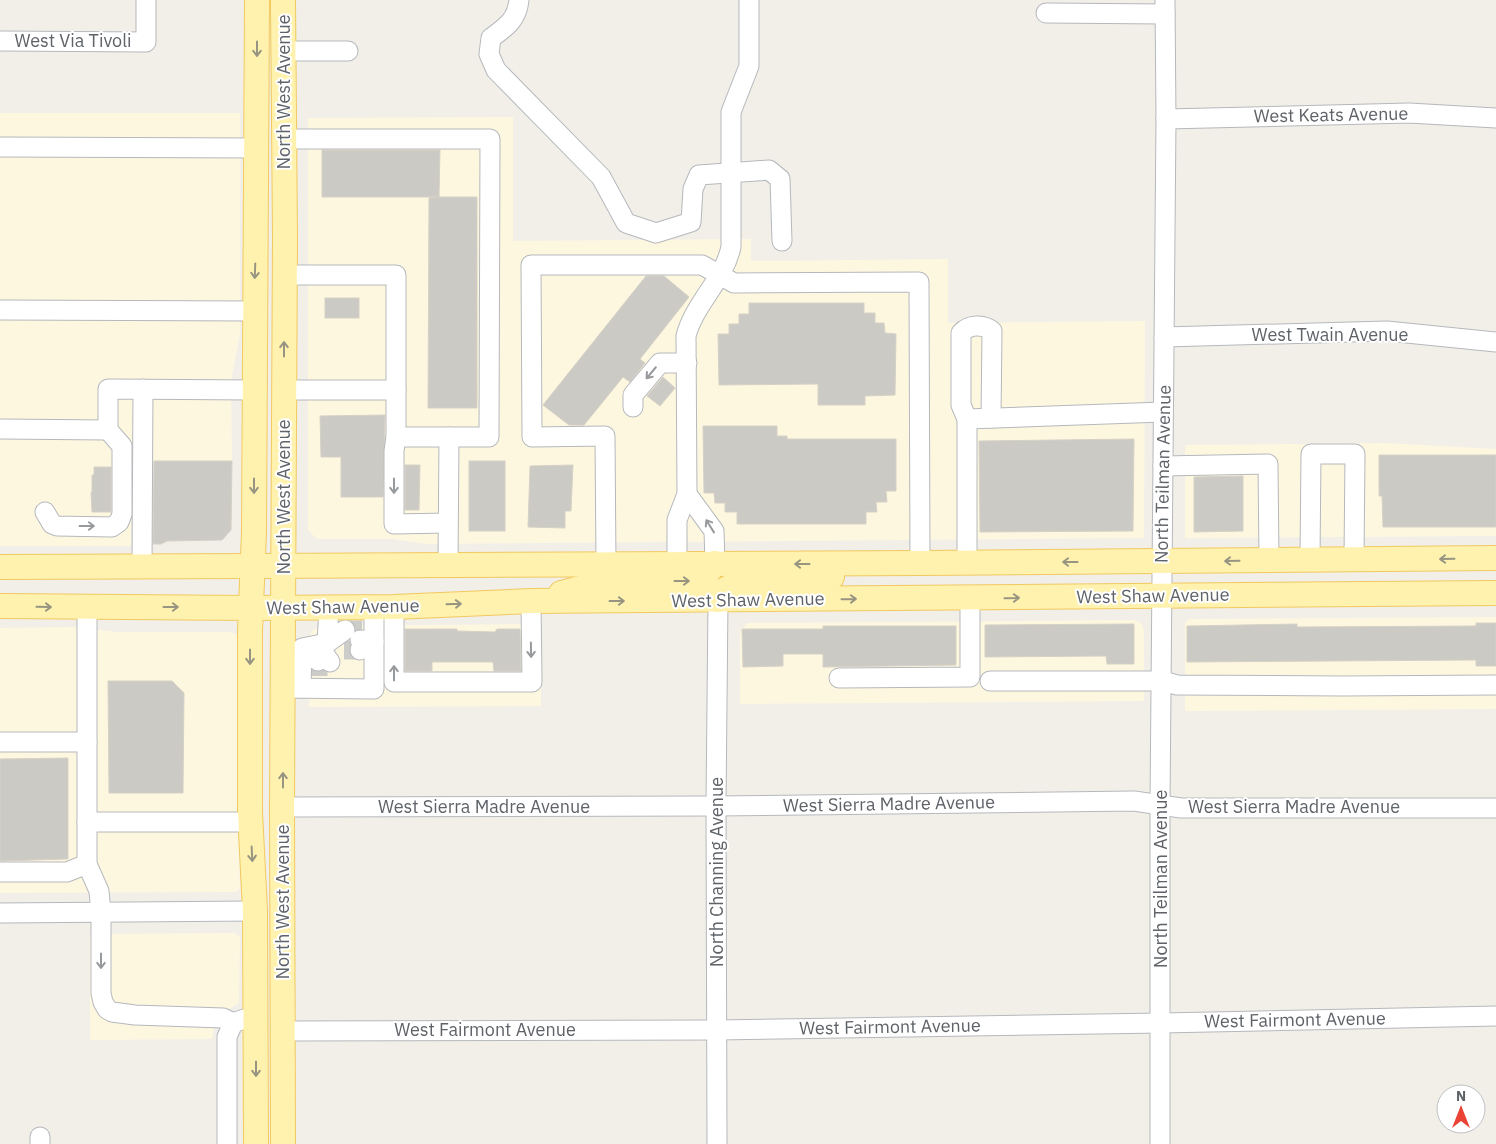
<svg xmlns="http://www.w3.org/2000/svg" width="1496" height="1144" font-family="'IBM Plex Sans',sans-serif">
	<rect width="100%" height="100%" fill="#f1efe8"/>
	<g fill="#fef7e0">
		<path d="M0,113H240V334L231,381L232,461H131V546H0Z"/>
		<path d="M513,117V241L751,239V261L948,259V323L1145,321L1144,538L427,544L393,539H317L308,530V118Z"/>
		<path d="M1384,443L1496,449V536L1185,538V445Z"/>
		<path d="M1496,617V709L1185,711V623L1189,619Z"/>
		<path d="M1135,620L1141,623L1144,630V701L740,704V631L747,623Z"/>
		<path d="M541,624V706L308,707L309,705L308,641L312,631L317,628L323,626Z"/>
		<path d="M73,627L118,632H231L237,635L238,638V815L240,887L238,891L234,892L0,893V628Z"/>
		<path d="M234,933L238,935L240,938L239,1003L226,1011L219,1018L214,1028L212,1039L90,1040V934Z"/>
	</g>
	<g fill="#cccac5" stroke="#d6d1c6">
		<path d="M322,150H440L439,197H477V408H428L429,198L437,197H322Z"/>
		<path d="M646,276H664L689,297L640,359L645,363L630,382L623,377L584,425H569L543,405Z"/>
		<rect x="325" y="298" width="34" height="20"/>
		<path d="M749,303H864V313H875V323H884L885,333L896,334L895,395L865,396V405H818V384L719,385L718,334H729V324H739V314H749Z"/>
		<path d="M663,377L675,388L660,406L647,396Z"/>
		<path d="M385,415L383,497H341V457H321L320,416Z"/>
		<path d="M703,426H777V436H787V439H896V491H886L887,502H876L877,512H866V524H737V512H725V503H715L714,493H704Z"/>
		<path d="M1134,439L1133,531L980,532L979,441Z"/>
		<path d="M1379,455H1496V527H1383L1382,496H1379Z"/>
		<path d="M154,461H232L231,530L222,540L167,541L161,544H153Z"/>
		<rect x="469" y="461" width="36" height="70"/>
		<path d="M405,465H420L419,510H405Z"/>
		<path d="M573,465L571,511H565V528L528,527L530,466Z"/>
		<path d="M94,467H111V512H92L91,492H92V475H94Z"/>
		<path d="M1243,476V531L1194,532V477Z"/>
		<path d="M1476,623H1496V666H1476V660L1187,662V626L1297,624V627L1476,626Z"/>
		<path d="M1134,624V664H1107L1106,656L985,657V625Z"/>
		<path d="M823,626H956V665L823,667V654H783V666L743,667L742,629H823Z"/>
		<path d="M405,629H457V631L495,632L497,629H520L521,671H494L493,662H432V671H405Z"/>
		<path d="M108,681H172L184,693L183,793H109Z"/>
		<path d="M68,758V859L0,861V759Z"/>
	</g>
	<g fill="none" stroke-linecap="round" stroke-linejoin="round">
		<g stroke="#ccccc8" stroke-width="19" stroke-dasharray="19 9" stroke-linecap="butt">
			<path d="M345,630H362"/>
			<path d="M344,650H360"/>
			<path d="M318,661V676"/>
		</g>
		<g stroke="#b5b8bc" stroke-width="21">
			<g id="minor">
				<path d="M519,0C517,20 506,27 491,38L489,54L496,70L601,177L626,223L656,233L691,222L693,189L699,175L769,170L780,179L782,241"/>
				<path d="M1046,13L1165,14"/>
				<path d="M0,41L146,42V0"/>
				<path d="M283,51H348"/>
				<path d="M1166,119L1409,113L1496,118"/>
				<path d="M284,139H490L489,437H396V275H285"/>
				<path d="M0,147L257,148"/>
				<path d="M0,310L254,311"/>
				<path d="M1164,337L1387,331L1496,342"/>
				<path d="M284,390H396"/>
				<path d="M633,407V395L660,363H687"/>
				<path d="M967,419L961,405V333C969,324 984,324 992,331L991,418"/>
				<path d="M0,429L108,430V389L255,390"/>
				<path d="M396,437L394,451V524L448,523"/>
				<path d="M1163,466L1268,464L1269,560"/>
				<path d="M687,494L714,531L715,563"/>
				<path d="M45,512L52,524L57,526L112,527L119,522L122,514V446L108,430"/>
				<path d="M1310,560L1311,454H1355L1354,560"/>
				<path d="M967,563V419L1163,412"/>
				<path d="M606,564L605,436L532,437L531,265H702L734,283L919,282L920,563"/>
				<path d="M677,564V520L687,494L686,336C694,304 724,280 731,247V112L749,66V0"/>
				<path d="M448,565L449,437"/>
				<path d="M142,566L143,389"/>
				<path d="M87,607V864L99,891L101,912V993L103,1002L107,1009L112,1012L135,1015L223,1018L233,1023"/>
				<path d="M329,607L327,643L345,630"/>
				<path d="M394,607V682H532L531,601"/>
				<path d="M360,640L374,641L360,650"/>
				<path d="M318,661V645L330,662"/>
				<path d="M839,678L970,677V598"/>
				<path d="M990,681H1162L1177,685L1343,686L1496,685"/>
				<path d="M283,688L374,689V607"/>
				<path d="M301,688L302,648L327,643"/>
				<path d="M0,742H87"/>
				<path d="M282,807L716,806L1134,801L1181,808H1496"/>
				<path d="M87,822H250"/>
				<path d="M0,872H67L87,864"/>
				<path d="M0,913L255,911"/>
				<path d="M283,1031L717,1030L1161,1023L1496,1016"/>
				<path d="M40,1137V1144"/>
				<path d="M227,1144V1037L233,1023L244,1019"/>
				<path d="M717,1144L716,806L718,600"/>
				<path d="M1160,1144V805L1166,119L1165,0"/>
			</g>
		</g>
		<g stroke="#f2c960" stroke-width="26">
			<g id="major">
				<path d="M283,0L285,238L282,807L283,1144"/>
				<path d="M0,567L920,563L1496,558"/>
				<path d="M561,593L603,582L694,581L703,579L715,563"/>
				<path d="M718,600L722,591L735,584L819,579L832,577"/>
				<path d="M0,606L250,608L394,607L531,601L1496,593"/>
				<path d="M256,1144L255,911L250,812V631L254,532L257,0"/>
			</g>
		</g>
		<use href="#minor" stroke="#fff" stroke-width="19"/>
		<use href="#major" stroke="#fff2af" stroke-width="24"/>
	</g>
	<defs><path id="oneway-shaft" d="M-6 0H5M1.5-3L5.5 0L1.5 3" fill="none" stroke-width="1.6" stroke-linecap="round" stroke-linejoin="round" transform="scale(1.25)"/></defs>
	<g stroke="#979581">
		<use href="#oneway-shaft" transform="translate(257 49) rotate(90)"/>
		<use href="#oneway-shaft" transform="translate(255 271) rotate(92)"/>
		<use href="#oneway-shaft" transform="translate(284 349) rotate(-90)"/>
		<use href="#oneway-shaft" transform="translate(254 486) rotate(90)"/>
		<use href="#oneway-shaft" transform="translate(1447 559) rotate(179)"/>
		<use href="#oneway-shaft" transform="translate(1232 561) rotate(179)"/>
		<use href="#oneway-shaft" transform="translate(1070 562) rotate(180)"/>
		<use href="#oneway-shaft" transform="translate(802 564) rotate(180)"/>
		<use href="#oneway-shaft" transform="translate(682 581)"/>
		<use href="#oneway-shaft" transform="translate(1012 598) rotate(-1)"/>
		<use href="#oneway-shaft" transform="translate(849 599) rotate(-1)"/>
		<use href="#oneway-shaft" transform="translate(617 601)"/>
		<use href="#oneway-shaft" transform="translate(454 604) rotate(-2)"/>
		<use href="#oneway-shaft" transform="translate(44 607) rotate(1)"/>
		<use href="#oneway-shaft" transform="translate(171 607)"/>
		<use href="#oneway-shaft" transform="translate(250 657) rotate(90)"/>
		<use href="#oneway-shaft" transform="translate(283 780) rotate(-90)"/>
		<use href="#oneway-shaft" transform="translate(252 854) rotate(87)"/>
		<use href="#oneway-shaft" transform="translate(256 1069) rotate(90)"/>
	</g>
	<g stroke="#979a9d">
		<use href="#oneway-shaft" transform="translate(651 373) rotate(130)"/>
		<use href="#oneway-shaft" transform="translate(394 486) rotate(90)"/>
		<use href="#oneway-shaft" transform="translate(87 526)"/>
		<use href="#oneway-shaft" transform="translate(710 526) rotate(-122)"/>
		<use href="#oneway-shaft" transform="translate(531 650) rotate(89)"/>
		<use href="#oneway-shaft" transform="translate(394 673) rotate(-90)"/>
		<use href="#oneway-shaft" transform="translate(101 961) rotate(90)"/>
	</g>
	<g text-anchor="middle" stroke-width="4" stroke-linejoin="round" paint-order="stroke">
		<g font-size="18" fill="#5f6368" stroke="#fff">
			<text x="73" y="47">West Via Tivoli</text>
			<text transform="translate(284 92) rotate(-90)" y="6">North West Avenue</text>
			<text transform="translate(1331 115) rotate(-1)" y="6">West Keats Avenue</text>
			<text x="1330" y="341">West Twain Avenue</text>
			<text transform="translate(1163 474) rotate(-89)" y="6">North Teilman Avenue</text>
			<text transform="translate(284 497) rotate(-90)" y="6">North West Avenue</text>
			<text transform="translate(1153 596) rotate(-1)" y="6">West Shaw Avenue</text>
			<text transform="translate(748 600) rotate(-1)" y="6">West Shaw Avenue</text>
			<text transform="translate(343 607) rotate(-1)" y="6">West Shaw Avenue</text>
			<text transform="translate(889 804) rotate(-1)" y="6">West Sierra Madre Avenue</text>
			<text x="484" y="813">West Sierra Madre Avenue</text>
			<text x="1294" y="813">West Sierra Madre Avenue</text>
			<text transform="translate(717 872) rotate(-90)" y="6">North Channing Avenue</text>
			<text transform="translate(1161 879) rotate(-90)" y="6">North Teilman Avenue</text>
			<text transform="translate(283 902) rotate(-90)" y="6">North West Avenue</text>
			<text transform="translate(1295 1020) rotate(-1)" y="6">West Fairmont Avenue</text>
			<text transform="translate(890 1027) rotate(-1)" y="6">West Fairmont Avenue</text>
			<text x="485" y="1036">West Fairmont Avenue</text>
		</g>
	</g>
	<g transform="translate(1461 1109)"><circle r="24" fill="#ffffff" stroke="#bfc1c3"/>
	<path d="M0-4L9 19L0 12L-9 19Z" fill="#ea4335"/>
	<text y="-8" font-size="14" font-weight="bold" text-anchor="middle" fill="#5f6368">N</text>
	</g>
</svg>
